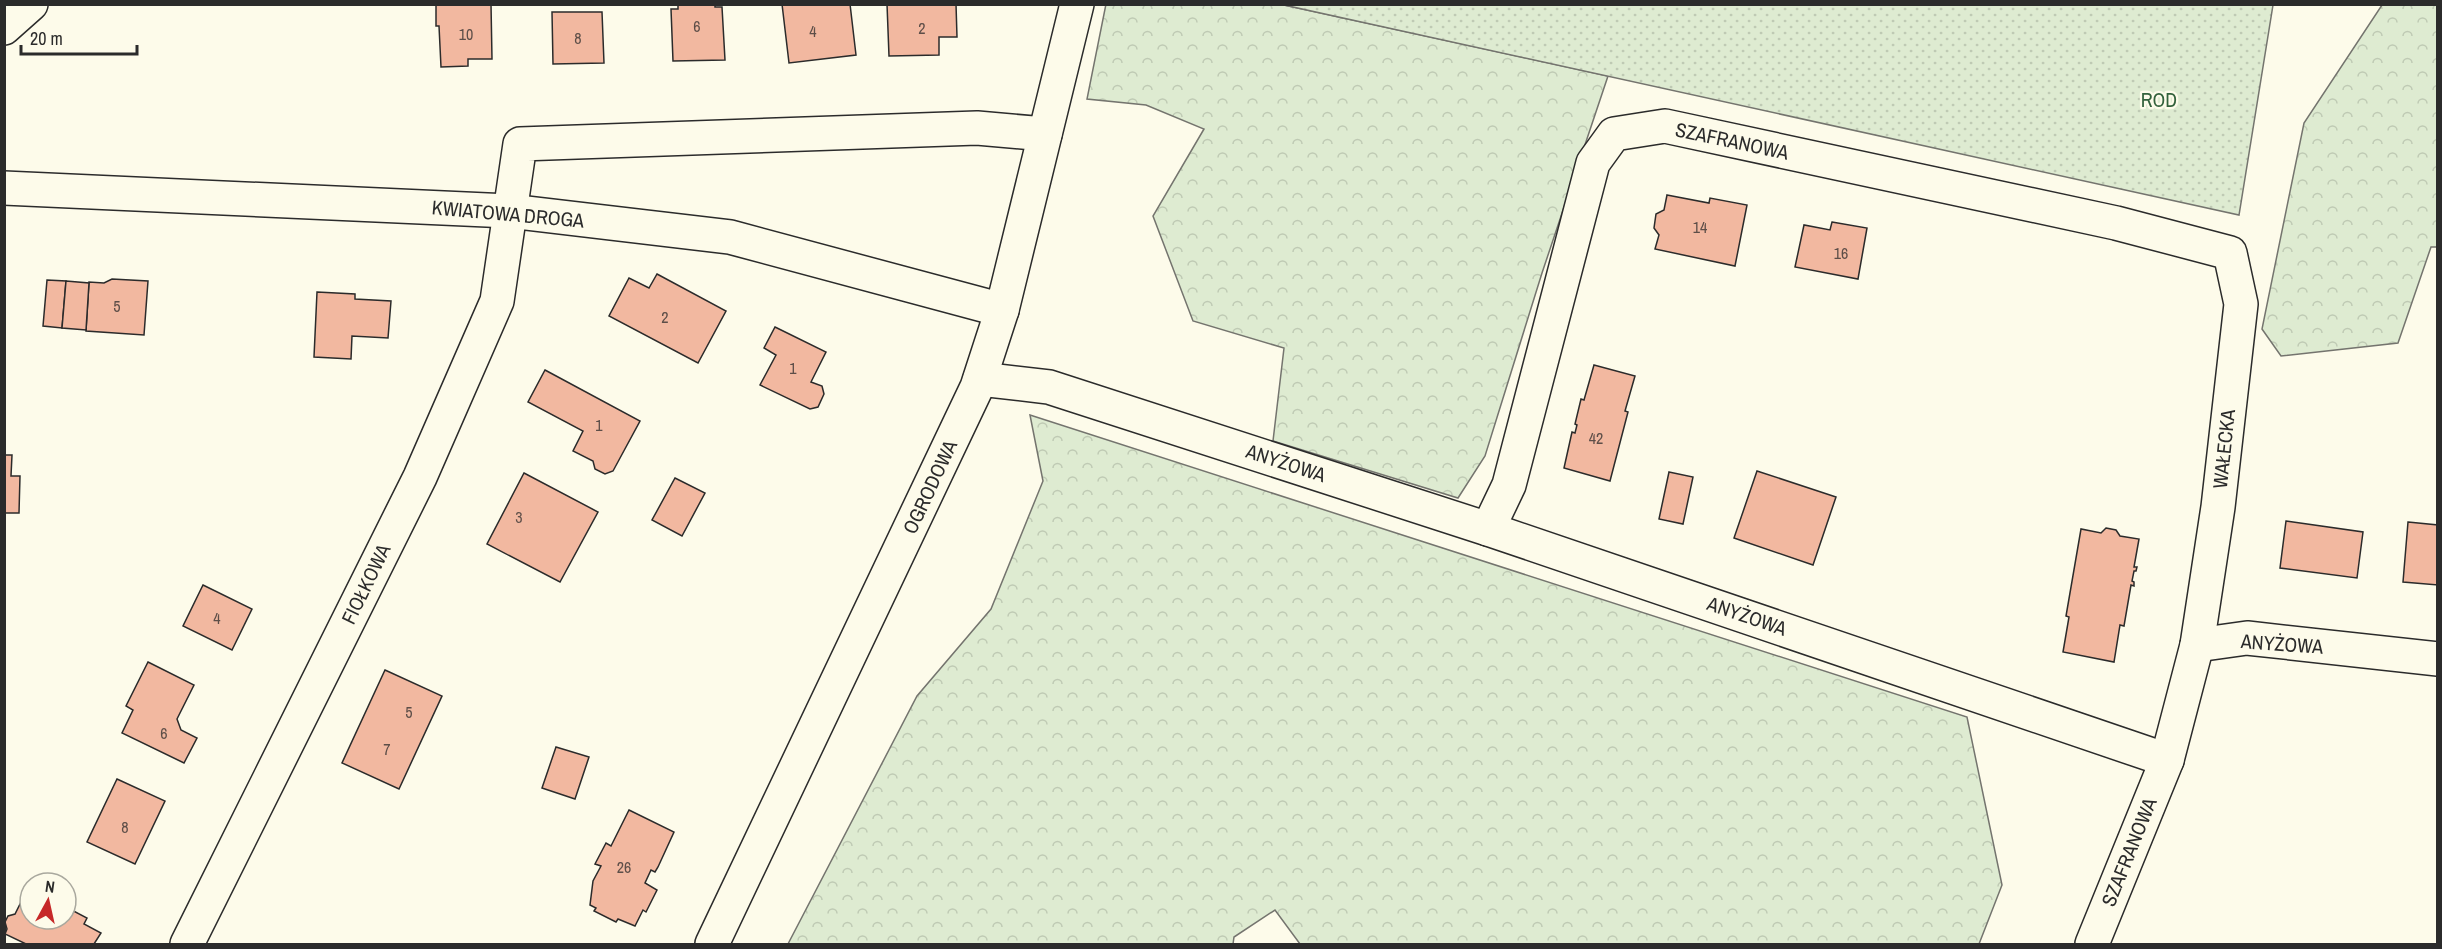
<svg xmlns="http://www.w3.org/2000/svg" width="2442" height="949" font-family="'Archivo Narrow',sans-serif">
	<defs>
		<pattern id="forest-crowns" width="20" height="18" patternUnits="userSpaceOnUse" patternTransform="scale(1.5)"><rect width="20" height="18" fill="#deebd1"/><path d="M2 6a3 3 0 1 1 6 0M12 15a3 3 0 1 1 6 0" fill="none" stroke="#bfcab4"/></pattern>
		<pattern id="garden-dots" width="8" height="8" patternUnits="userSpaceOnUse" patternTransform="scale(1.5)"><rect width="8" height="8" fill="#deebd1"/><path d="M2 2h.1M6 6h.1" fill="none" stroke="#bfcab4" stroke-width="1.8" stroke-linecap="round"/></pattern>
	</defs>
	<rect width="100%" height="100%" fill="#fdfbea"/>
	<g fill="url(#forest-crowns)" stroke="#74746e" stroke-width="1.5">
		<path d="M1106,4L1284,5L1608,76L1542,273L1485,456L1458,498L1273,441L1284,348L1193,321L1153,216L1204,129L1146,105L1087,99Z"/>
		<path d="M2382,5H2437V247H2431L2398,343L2281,356L2262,329L2304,123Z"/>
		<path d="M1030,415L1967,717L2002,885L1979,944H1300L1275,910L1234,937L1233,944H788L917,696L991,609L1043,481Z"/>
	</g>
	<path fill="url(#garden-dots)" stroke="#74746e" stroke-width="1.5" d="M1284,5H2273L2239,215Z"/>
	<g fill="#f2b8a0" stroke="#2b2b2b" stroke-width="1.5">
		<path d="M436,4H491L492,59H468V66L441,67L439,26H436Z"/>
		<path d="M678,4H715V7H722L725,60L673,61L671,9H678Z"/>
		<path d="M782,4H850L856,55L789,63Z"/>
		<path d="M887,4H956L957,37H939V55L889,56Z"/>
		<path d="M552,12H602L604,63L553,64Z"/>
		<path d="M1667,195L1709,203L1710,198L1747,205L1735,266L1655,249L1659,235L1654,228L1656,214L1664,210Z"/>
		<path d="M1832,222L1867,228L1858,279L1795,267L1804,225L1830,230Z"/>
		<path d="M657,274L726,311L698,363L609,316L629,278L649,288Z"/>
		<path d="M112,279L148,281L144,335L86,331L89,282L104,283Z"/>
		<path d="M47,280L66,281L62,328L43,326Z"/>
		<path d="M66,281L89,283L86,330L62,328Z"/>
		<path d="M317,292L355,294V299L391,301L388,338L352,336L351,359L314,357Z"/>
		<path d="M775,327L826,352L811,382L822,386L824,394L818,407L810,409L760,385L776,355L764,348Z"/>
		<path d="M1594,365L1635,376L1625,411L1628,412L1610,481L1564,468L1572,432L1575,433L1577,425L1575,424L1581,399L1584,400Z"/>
		<path d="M545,370L640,421L613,471L605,474L595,469L593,461L573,451L583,431L528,402Z"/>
		<path d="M4,455H12L11,476H20L19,513H4Z"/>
		<path d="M1757,471L1836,497L1813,565L1734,538Z"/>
		<path d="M1669,472L1693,477L1683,524L1659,519Z"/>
		<path d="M524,473L598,512L560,582L487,544Z"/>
		<path d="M675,478L705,493L682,536L652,520Z"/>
		<path d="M2286,521L2363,532L2357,578L2280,568Z"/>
		<path d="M2408,522L2438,525V585L2403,582Z"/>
		<path d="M2106,528L2116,530L2120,536L2139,539L2134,567H2137L2136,571H2134L2132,581L2134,582V586L2131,585L2124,626L2120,625L2114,662L2063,652L2069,617L2066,616L2081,529L2101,533Z"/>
		<path d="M203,585L252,609L232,650L183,626Z"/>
		<path d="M148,662L194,685L177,719L181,730L197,738L184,763L122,733L133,710L126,706Z"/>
		<path d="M385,670L442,696L399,789L342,763Z"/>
		<path d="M556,747L589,757L575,799L542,788Z"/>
		<path d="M117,779L165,801L135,864L87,842Z"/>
		<path d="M629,810L674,832L658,867L655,872L651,870L645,883L657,890L646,912L643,910L635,926L618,919L616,922L594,911L596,908L590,905L593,881L601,866L595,864L606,843L611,846Z"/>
		<path d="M28,888L30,919H66V907L87,918L84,924L101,933L94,944H26L5,934L7,929L5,922L8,916L15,914Z"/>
	</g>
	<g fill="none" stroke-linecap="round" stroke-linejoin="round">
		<g stroke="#2b2b2b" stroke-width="36">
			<g id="minor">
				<path d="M4,28L31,4"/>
				<path d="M4,188L509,211L730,237L1002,310"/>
				<path d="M980,379L1049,387L1488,529L2167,760"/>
				<path d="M1488,529L1509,485L1593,163L1614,134L1665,126L2116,223L2230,253L2241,304L2218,507L2197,645L2167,760L2092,944"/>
				<path d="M2197,645L2247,638L2438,659"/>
				<path d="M187,944L420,477L497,301L520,144L977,128L1045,134"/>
				<path d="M712,944L977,387L1002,310L1077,4"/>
			</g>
		</g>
		<use href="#minor" stroke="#fdfbea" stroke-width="33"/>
	</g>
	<g text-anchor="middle" stroke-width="4.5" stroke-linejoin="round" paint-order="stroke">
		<g font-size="16" fill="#5d4e48">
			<text x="697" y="32">6</text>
			<text x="922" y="34">2</text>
			<text x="813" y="37">4</text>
			<text x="466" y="40">10</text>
			<text x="578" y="44">8</text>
			<text x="1700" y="233">14</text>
			<text x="1841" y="259">16</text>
			<text x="117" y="312">5</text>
			<text x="665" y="323">2</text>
			<text x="793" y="374">1</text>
			<text x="599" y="431">1</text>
			<text x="1596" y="444">42</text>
			<text x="519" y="523">3</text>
			<text x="217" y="624">4</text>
			<text x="409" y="718">5</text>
			<text x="164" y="739">6</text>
			<text x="387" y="755">7</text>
			<text x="125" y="833">8</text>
			<text x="624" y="873">26</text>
		</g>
		<g font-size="20" fill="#34623c" stroke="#fdfbea">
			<text x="2159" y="107">ROD</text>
		</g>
		<g font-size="20" fill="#2b2b2b" stroke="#fdfbea">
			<text transform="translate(1732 141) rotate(12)" y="7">SZAFRANOWA</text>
			<text transform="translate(508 214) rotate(5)" y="7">KWIATOWA DROGA</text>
			<text transform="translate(2224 449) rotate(-84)" y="7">WAŁECKA</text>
			<text transform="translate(1286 463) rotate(18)" y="7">ANYŻOWA</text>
			<text transform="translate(930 487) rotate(-65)" y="7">OGRODOWA</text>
			<text transform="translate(366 584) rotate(-64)" y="7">FIOŁKOWA</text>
			<text transform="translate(1747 616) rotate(19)" y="7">ANYŻOWA</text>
			<text transform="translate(2282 644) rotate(4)" y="7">ANYŻOWA</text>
			<text transform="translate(2129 852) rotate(-68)" y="7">SZAFRANOWA</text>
		</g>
	</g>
	<rect width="2442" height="949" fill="none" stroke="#2b2b2b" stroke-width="12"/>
	<g transform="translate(48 901) rotate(8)"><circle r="28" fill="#fdfbea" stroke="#a9a89e" stroke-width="1.5"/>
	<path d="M0-4.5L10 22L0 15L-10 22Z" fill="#c62828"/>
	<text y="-9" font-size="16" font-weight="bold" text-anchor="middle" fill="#2b2b2b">N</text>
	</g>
	<path d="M21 45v9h116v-9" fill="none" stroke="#2b2b2b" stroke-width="3"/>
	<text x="30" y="45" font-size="18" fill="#2b2b2b" stroke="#fdfbea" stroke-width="4.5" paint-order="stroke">20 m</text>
</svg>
